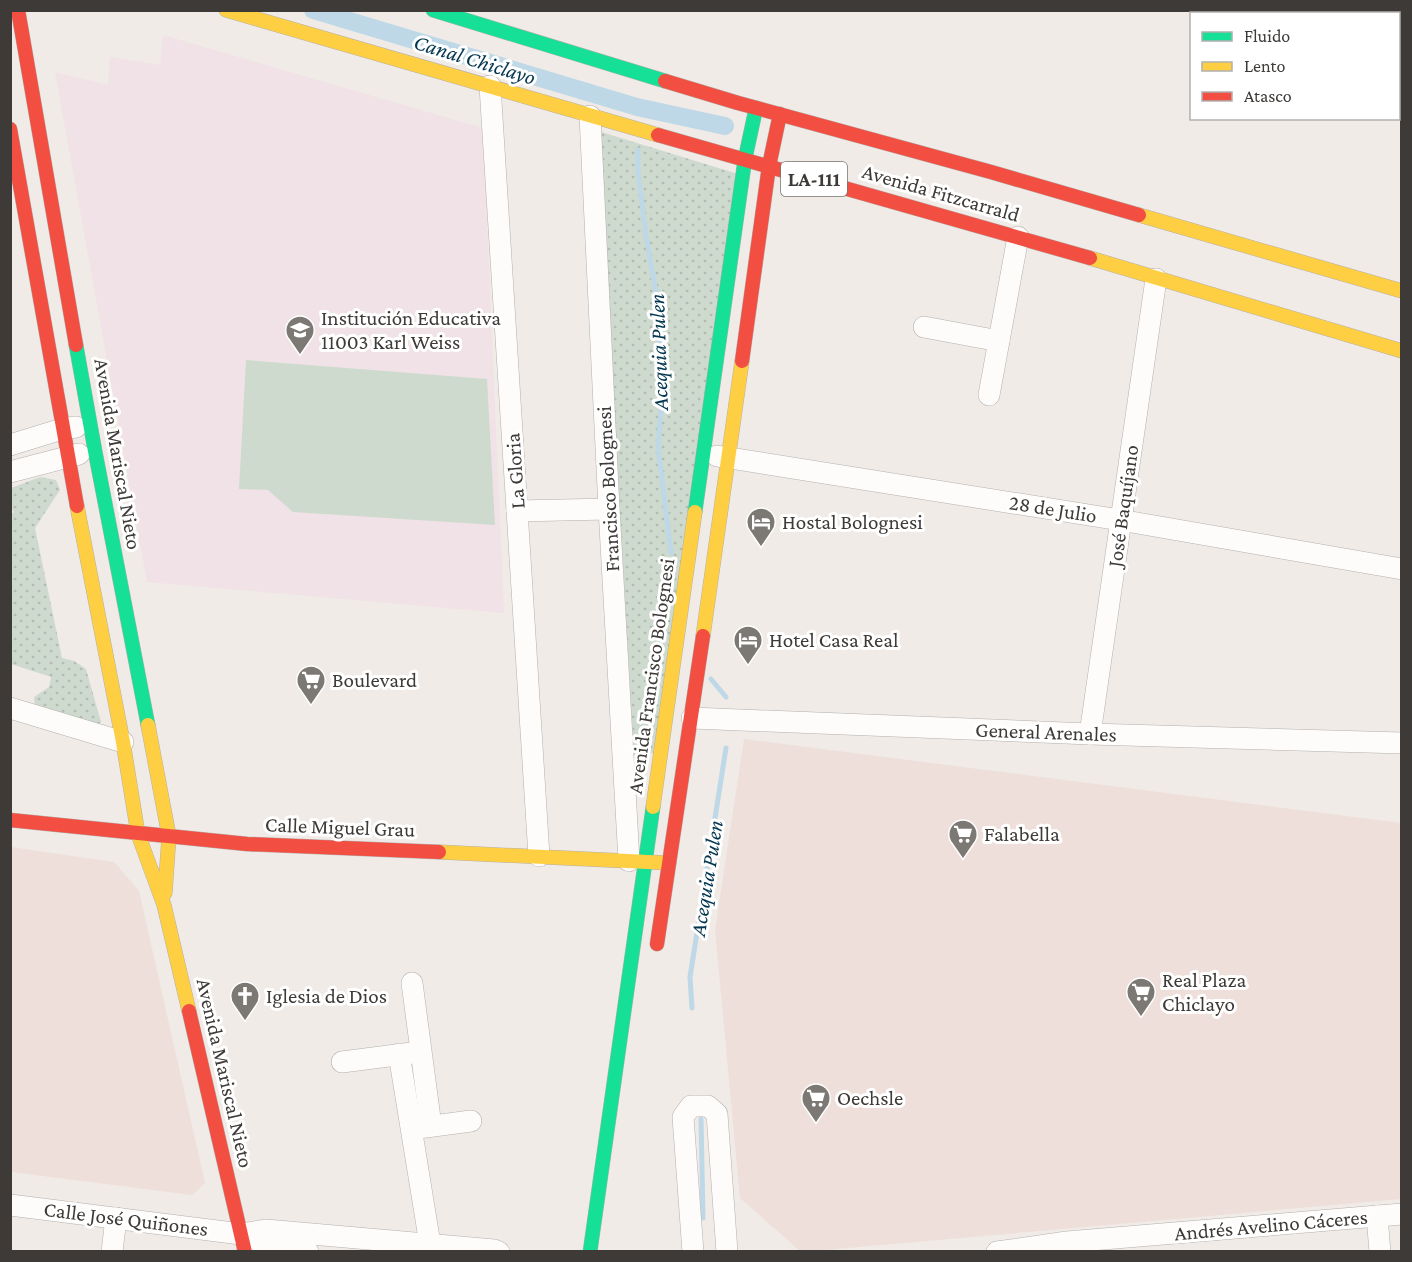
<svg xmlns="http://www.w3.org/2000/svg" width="1412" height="1262" font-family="'Crimson Pro',serif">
	<defs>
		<pattern id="grass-dots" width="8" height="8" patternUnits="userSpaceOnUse" patternTransform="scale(1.5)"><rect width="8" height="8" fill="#cedace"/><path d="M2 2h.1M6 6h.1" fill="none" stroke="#b2bcb2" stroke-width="1.8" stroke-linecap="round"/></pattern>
	</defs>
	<rect width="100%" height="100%" fill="#f0ebe6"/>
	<g fill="#efdfdb">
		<path d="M744,739L1401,823V1199L814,1251H800L740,1198L715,930Z"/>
		<path d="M11,847L114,862L139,891L205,1183L192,1195L11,1172Z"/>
	</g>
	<path fill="#f1e2e7" d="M163,35L483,128L504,613L147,582L55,72L108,85L110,57L160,65Z"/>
	<g fill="url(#grass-dots)">
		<path d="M598,131L738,174L654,753L634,755Z"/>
		<path d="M40,477L56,480L60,490L35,528L62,658L74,661L86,669L101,722L95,727L35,711L34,697L49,687L51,677L11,664L10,515L14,512L11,507V488Z"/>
	</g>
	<path fill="#cedace" d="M246,360L487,379L495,525L293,512L268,490L239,489Z"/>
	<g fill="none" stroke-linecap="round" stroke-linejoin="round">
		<g stroke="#bed8e7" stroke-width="5">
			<path d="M638,150V172L646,235L658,305L662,396L658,447L671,553"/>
			<path d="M711,679L726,697"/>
			<path d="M692,1008L690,977L726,748"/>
			<path d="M701,1119L703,1218"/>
		</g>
		<path stroke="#bed8e7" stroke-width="18" d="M313,10L637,107L725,126"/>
		<g stroke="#b4b0ad" stroke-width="22">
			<g id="street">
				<path d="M490,86L539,856"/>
				<path d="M590,116L609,509L629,861"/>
				<path d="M924,327L999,341"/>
				<path d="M989,395L1018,237"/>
				<path d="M10,445L62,429L76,427"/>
				<path d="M717,456L1120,520L1402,569"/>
				<path d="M10,472L79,454"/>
				<path d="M517,511L609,509"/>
				<path d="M10,708L123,742"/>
				<path d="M692,718L1090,734L1402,743"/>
				<path d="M1090,734L1156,279"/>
				<path d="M412,983L431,1126"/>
				<path d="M399,1054L430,1244"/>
				<path d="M342,1062L412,1053"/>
				<path d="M418,1128L471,1121"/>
				<path d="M10,1205L241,1234L266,1230L494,1250L499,1252"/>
				<path d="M1377,1216L1380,1252"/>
				<path d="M241,1234L266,1248L308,1252"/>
				<path d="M112,1252L116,1218"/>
				<path d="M693,1252L683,1117L691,1106H708L717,1114L727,1252"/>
				<path d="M997,1252L1067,1242L1402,1214"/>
			</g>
		</g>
		<g stroke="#b4b0ad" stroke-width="15">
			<g id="fast">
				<path d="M433,10L665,81"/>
				<path d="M76,345L95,451L148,725"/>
				<path d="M695,512L745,159L756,108"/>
				<path d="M590,1252L653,807"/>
			</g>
		</g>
		<g stroke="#b4b0ad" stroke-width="15">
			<g id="slow">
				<path d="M226,10L658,135"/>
				<path d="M1139,215L1402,291"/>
				<path d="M1090,258L1402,351"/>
				<path d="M77,506L123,742L138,834L164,905L189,1011"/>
				<path d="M703,636L742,361"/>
				<path d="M148,725L169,836L165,893"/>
				<path d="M653,807L695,512"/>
				<path d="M439,852L669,863"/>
			</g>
		</g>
		<g stroke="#b4b0ad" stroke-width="15">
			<g id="jam">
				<path d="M18,10L76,345"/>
				<path d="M665,81L738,103L991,172L1139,215"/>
				<path d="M10,129L77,506"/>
				<path d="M658,135L1090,258"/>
				<path d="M742,361L769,166L780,114"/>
				<path d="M10,820L247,844L439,852"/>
				<path d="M657,944L703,636"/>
				<path d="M189,1011L245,1252"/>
			</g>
		</g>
		<use href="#street" stroke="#fdfcfb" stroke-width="21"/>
		<use href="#fast" stroke="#16e098" stroke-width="14"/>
		<use href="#slow" stroke="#ffcf43" stroke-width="14"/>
		<use href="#jam" stroke="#f24e42" stroke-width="14"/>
	</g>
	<defs>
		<g id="school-pin" transform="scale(1.5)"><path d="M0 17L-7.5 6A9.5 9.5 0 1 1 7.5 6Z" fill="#7c7874" stroke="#fff"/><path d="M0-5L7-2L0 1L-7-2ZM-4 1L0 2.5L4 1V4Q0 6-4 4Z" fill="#fff"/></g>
		<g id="hotel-pin" transform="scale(1.5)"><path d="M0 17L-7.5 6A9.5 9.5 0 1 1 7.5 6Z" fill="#7c7874" stroke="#fff"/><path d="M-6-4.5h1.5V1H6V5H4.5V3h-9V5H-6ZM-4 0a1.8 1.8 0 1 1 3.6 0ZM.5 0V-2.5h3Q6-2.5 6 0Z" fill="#fff"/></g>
		<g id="supermarket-pin" transform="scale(1.5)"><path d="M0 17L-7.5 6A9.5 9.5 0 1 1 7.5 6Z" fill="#7c7874" stroke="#fff"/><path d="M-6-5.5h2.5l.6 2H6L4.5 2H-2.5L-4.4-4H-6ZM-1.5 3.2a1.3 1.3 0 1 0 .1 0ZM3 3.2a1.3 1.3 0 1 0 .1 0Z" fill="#fff"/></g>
		<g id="church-pin" transform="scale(1.5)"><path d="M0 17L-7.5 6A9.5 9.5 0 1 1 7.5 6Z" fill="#7c7874" stroke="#fff"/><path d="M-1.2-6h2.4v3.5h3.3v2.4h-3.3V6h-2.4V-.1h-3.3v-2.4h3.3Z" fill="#fff"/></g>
	</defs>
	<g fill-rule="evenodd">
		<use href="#school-pin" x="300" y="330"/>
		<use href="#hotel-pin" x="761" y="522"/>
		<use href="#hotel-pin" x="748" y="640"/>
		<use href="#supermarket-pin" x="311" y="680"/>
		<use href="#supermarket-pin" x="963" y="834"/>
		<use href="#supermarket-pin" x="1141" y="992"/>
		<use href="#church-pin" x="245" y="996"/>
		<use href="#supermarket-pin" x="816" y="1098"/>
	</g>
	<g text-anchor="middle" stroke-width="6" stroke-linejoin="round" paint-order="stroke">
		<rect fill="#fff" stroke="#777573" stroke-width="1.5" x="781" y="162" width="66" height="34" rx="4.5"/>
		<g font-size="20" font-weight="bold" fill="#3d3a37">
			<text x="814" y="186">LA-111</text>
		</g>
		<g font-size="21" fill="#3d3a37" stroke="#fff">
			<text transform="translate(941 193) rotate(16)" y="7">Avenida Fitzcarrald</text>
			<text transform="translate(118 454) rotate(80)" y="7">Avenida Mariscal Nieto</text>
			<text transform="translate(515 471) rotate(-94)" y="7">La Gloria</text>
			<text transform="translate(608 489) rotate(-93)" y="7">Francisco Bolognesi</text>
			<text transform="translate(1123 506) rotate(-82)" y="7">José Baquíjano</text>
			<text transform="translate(1053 509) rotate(9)" y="7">28 de Julio</text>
			<text transform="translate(651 676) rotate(-82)" y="7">Avenida Francisco Bolognesi</text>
			<text transform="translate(1046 732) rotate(2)" y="7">General Arenales</text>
			<text transform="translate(340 827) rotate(2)" y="7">Calle Miguel Grau</text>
			<text transform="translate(225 1073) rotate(77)" y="7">Avenida Mariscal Nieto</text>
			<text transform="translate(126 1219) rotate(7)" y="7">Calle José Quiñones</text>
			<text transform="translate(1271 1225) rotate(-5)" y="7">Andrés Avelino Cáceres</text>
		</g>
		<g font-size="21" fill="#3d3a37" stroke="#fff" text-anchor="start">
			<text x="321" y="325">Institución Educativa<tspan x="321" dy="24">11003 Karl Weiss</tspan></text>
			<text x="782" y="529">Hostal Bolognesi</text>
			<text x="769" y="647">Hotel Casa Real</text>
			<text x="332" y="687">Boulevard</text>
			<text x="984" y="841">Falabella</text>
			<text x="1162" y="987">Real Plaza<tspan x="1162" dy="24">Chiclayo</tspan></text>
			<text x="266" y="1003">Iglesia de Dios</text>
			<text x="837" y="1105">Oechsle</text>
		</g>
		<g font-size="22" font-style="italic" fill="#02364f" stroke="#fff">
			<text transform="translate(475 59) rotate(17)" y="8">Canal Chiclayo</text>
			<text transform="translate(658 352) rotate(-92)" y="8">Acequia Pulen</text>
			<text transform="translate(706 878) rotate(-81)" y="8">Acequia Pulen</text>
		</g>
	</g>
	<rect width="1412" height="1262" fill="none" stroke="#3d3a37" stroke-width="24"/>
	<rect x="1190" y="12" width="210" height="108" fill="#ffffff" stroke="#b1b0af" stroke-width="1.5"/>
	<rect x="1202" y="32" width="30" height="9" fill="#16e098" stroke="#b1b0af" stroke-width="1.5"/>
	<text x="1244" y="42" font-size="18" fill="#3d3a37">Fluido</text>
	<rect x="1202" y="62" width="30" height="9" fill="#ffcf43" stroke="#b1b0af" stroke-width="1.5"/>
	<text x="1244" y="72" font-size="18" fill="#3d3a37">Lento</text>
	<rect x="1202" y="92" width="30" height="9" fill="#f24e42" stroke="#b1b0af" stroke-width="1.5"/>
	<text x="1244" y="102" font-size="18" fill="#3d3a37">Atasco</text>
</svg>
